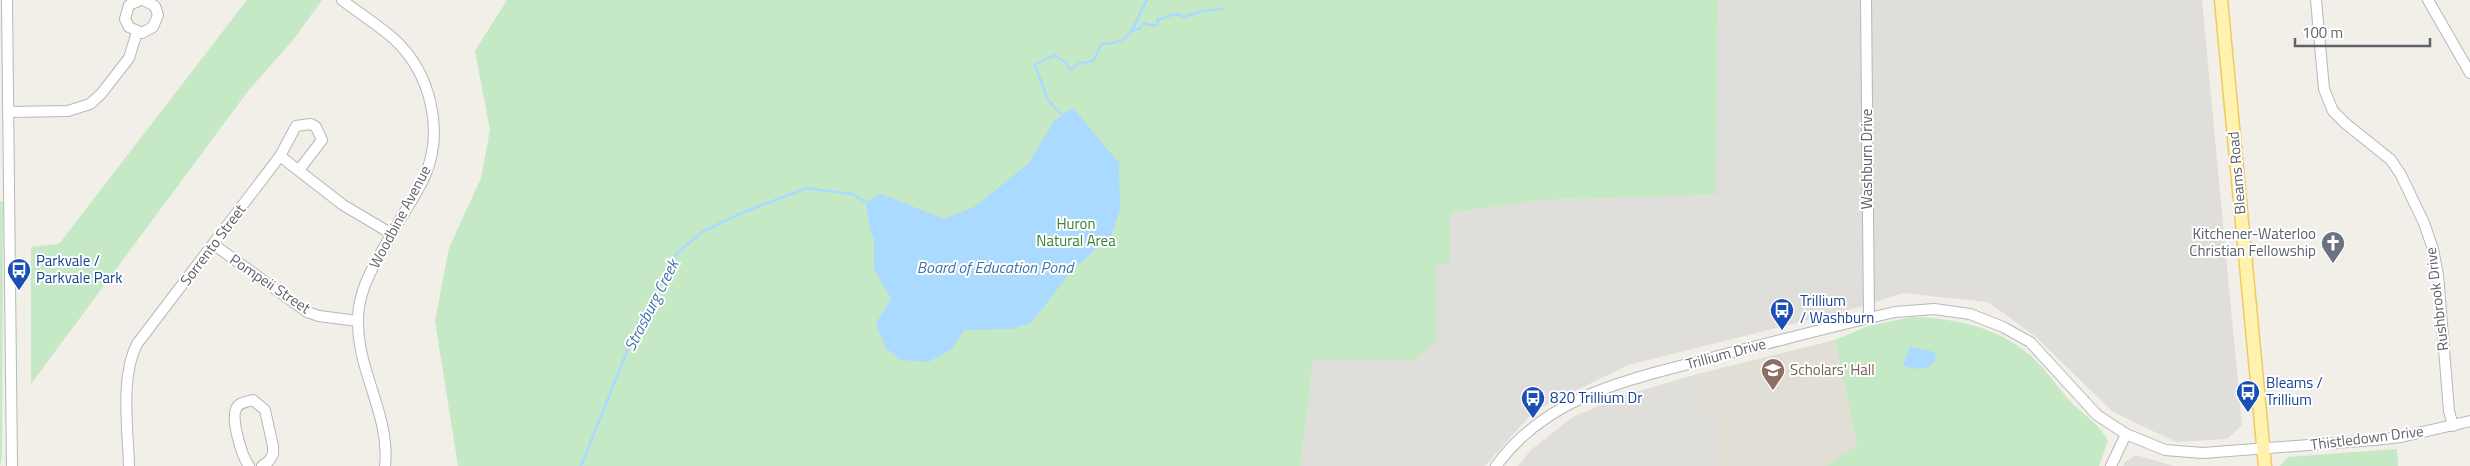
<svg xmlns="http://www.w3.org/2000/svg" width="2470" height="466" font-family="'Titillium Web',sans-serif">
	<rect width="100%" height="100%" fill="#f1efe8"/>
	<g fill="#e0deda">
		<path d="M1718,0H2202L2242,425L2227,439L2176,442L2113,412L2036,337L1988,302L1903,293L1860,307L1628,365L1534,411L1485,466H1301L1313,360H1415L1436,342V264H1451L1450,213L1545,200L1716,195Z"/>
		<path d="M1701,373L1698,409L1719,410L1718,466H1518L1531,450L1573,417L1622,396Z"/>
		<path d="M2136,455L2174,466H2123L2125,462Z"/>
	</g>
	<path fill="#e1ded6" d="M1835,340L1857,445L1826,466H1718L1719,410L1698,409L1701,373Z"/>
	<g fill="#c5e8c5">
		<path d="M247,0H322L293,40L248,91L31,384V247L59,244Z"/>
		<path d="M507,0H1718L1716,195L1545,200L1450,213L1451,264H1436V342L1415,360H1313L1301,466H458L435,321L449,248L481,178L490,130L475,51Z"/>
		<path d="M0,201L3,202L2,456L0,466Z"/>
		<path d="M1912,317C1954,318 1998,327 2031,356C2046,369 2056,385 2069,400C2082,414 2100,424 2108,441L2099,466H1826L1857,445L1835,340L1868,326Z"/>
		<path d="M2397,449L2398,466H2280L2288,457Z"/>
	</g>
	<g fill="#aadaff">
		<path d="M1073,108L1119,163L1120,211L1111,236L1072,270L1032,322L1012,329L964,330L952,349L928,362L901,360L886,348L876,323L891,299L874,269V239L870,229L866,202L881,194L944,219L974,207L1028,164L1055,120Z"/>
		<path d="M1910,347L1931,351L1936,354C1935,372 1916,370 1903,366Z"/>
	</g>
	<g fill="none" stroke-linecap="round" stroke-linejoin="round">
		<g stroke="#aadaff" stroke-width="2.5">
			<path d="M1133,30L1139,29L1144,23L1155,26L1158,24L1157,20L1175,14L1185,17L1202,11L1223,9"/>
			<path d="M1062,115L1048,100L1035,65L1054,55L1066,63L1070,70L1080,63L1093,61L1102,44C1137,43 1132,24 1147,0"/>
			<path d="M581,466L640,319L677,253L702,232L744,212L807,188L852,194L866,202"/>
		</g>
		<g stroke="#b5b8bc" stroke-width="12">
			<g id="minor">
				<path d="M7,0L12,466"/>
				<path d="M141,0L129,5L125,19L129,27L142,33L153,27L158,15L155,6L143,0"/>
				<path d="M342,0C359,13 378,25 394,39C431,73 445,132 424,178C416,195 405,211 395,228C382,252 363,279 359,307C351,364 391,411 385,466"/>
				<path d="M1866,0L1869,318"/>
				<path d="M2316,0L2324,89L2333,111L2345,123L2391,160L2401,175L2424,223L2433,249L2438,275L2449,411L2453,426"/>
				<path d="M2428,0L2470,73"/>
				<path d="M8,112L68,111L90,104L101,94L129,58L137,32"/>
				<path d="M280,156L343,205L392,234"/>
				<path d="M213,244L307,312L319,316L358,321"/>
				<path d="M129,466C128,429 120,377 137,344L280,156L296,126L311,124L316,127L322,140L299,170"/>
				<path d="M249,466C242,457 231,420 236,409C239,402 246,402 253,400L265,410L273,446V454L269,461L262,466"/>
				<path d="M1496,466C1548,395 1628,380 1707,359C1761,345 1815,331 1869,318L1895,312L1934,309L1970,314L2003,327L2030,342L2097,415L2126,434L2165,450L2203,453L2374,440L2401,437L2470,421"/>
				<path d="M2111,466L2126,434"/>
			</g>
		</g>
		<g stroke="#f2c960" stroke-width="15">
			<path id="major" d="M2221,0L2265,466"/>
		</g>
		<use href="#minor" stroke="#fff" stroke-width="10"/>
		<use href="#major" stroke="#fff2af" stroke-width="12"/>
	</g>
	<defs>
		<g id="church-pin" transform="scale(1.25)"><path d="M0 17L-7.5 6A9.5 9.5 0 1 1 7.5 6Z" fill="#6b7280" stroke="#fff"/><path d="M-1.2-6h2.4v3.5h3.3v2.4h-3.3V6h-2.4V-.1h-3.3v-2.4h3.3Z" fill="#fff"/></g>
		<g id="bus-pin" transform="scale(1.25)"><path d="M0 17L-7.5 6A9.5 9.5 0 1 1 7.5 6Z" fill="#1a4fb4" stroke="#fff"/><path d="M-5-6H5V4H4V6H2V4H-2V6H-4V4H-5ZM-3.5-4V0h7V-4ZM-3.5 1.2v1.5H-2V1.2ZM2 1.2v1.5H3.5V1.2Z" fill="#fff"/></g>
		<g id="school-pin" transform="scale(1.25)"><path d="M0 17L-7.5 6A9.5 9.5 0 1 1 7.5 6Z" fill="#8d6e63" stroke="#fff"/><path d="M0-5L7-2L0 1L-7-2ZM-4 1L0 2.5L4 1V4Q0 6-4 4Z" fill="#fff"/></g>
	</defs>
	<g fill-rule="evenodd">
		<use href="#church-pin" x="2333" y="243"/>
		<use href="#bus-pin" x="19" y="270"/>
		<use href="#bus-pin" x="1782" y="310"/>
		<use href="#school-pin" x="1773" y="370"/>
		<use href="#bus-pin" x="2248" y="392"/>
		<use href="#bus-pin" x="1533" y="398"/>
	</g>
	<g text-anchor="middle" stroke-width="4" stroke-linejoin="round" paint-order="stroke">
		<g font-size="15" fill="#5f6368" stroke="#fff">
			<text transform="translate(1867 159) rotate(-90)" y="5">Washburn Drive</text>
			<text transform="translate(2237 173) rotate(-95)" y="5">Bleams Road</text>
			<text transform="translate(400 217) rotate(-62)" y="5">Woodbine Avenue</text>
			<text transform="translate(213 245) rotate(-53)" y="5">Sorrento Street</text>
			<text transform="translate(270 284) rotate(34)" y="5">Pompeii Street</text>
			<text transform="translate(2437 299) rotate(-97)" y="5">Rushbrook Drive</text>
			<text transform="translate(1726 354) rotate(-15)" y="5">Trillium Drive</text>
			<text transform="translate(2367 438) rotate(-7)" y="5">Thistledown Drive</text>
		</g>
		<g font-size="15" fill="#348238" stroke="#fff">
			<text x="1076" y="229">Huron<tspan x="1076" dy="17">Natural Area</tspan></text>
		</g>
		<g font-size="15" fill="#5b616d" stroke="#fff" text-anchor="end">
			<text x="2316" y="239">Kitchener-Waterloo<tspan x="2316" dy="17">Christian Fellowship</tspan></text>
		</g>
		<g font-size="15" fill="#164399" stroke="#fff" text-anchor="start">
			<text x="36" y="266">Parkvale /<tspan x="36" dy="17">Parkvale Park</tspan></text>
			<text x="1800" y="306">Trillium<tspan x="1800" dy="17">/ Washburn</tspan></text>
			<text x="2266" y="388">Bleams /<tspan x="2266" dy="17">Trillium</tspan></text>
			<text x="1550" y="403">820 Trillium Dr</text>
		</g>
		<g font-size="15" fill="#785e54" stroke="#fff" text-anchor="start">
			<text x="1790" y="375">Scholars' Hall</text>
		</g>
		<g font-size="16" font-style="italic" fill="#4174aa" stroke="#fff">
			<text x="995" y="273">Board of Education Pond</text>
			<text transform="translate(651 305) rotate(-63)" y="6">Strasburg Creek</text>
		</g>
	</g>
	<path d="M2295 38v8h135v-8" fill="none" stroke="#5f6368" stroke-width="2.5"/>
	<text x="2302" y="38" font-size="15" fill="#5f6368" stroke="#ffffff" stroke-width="4" paint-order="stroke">100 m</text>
</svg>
